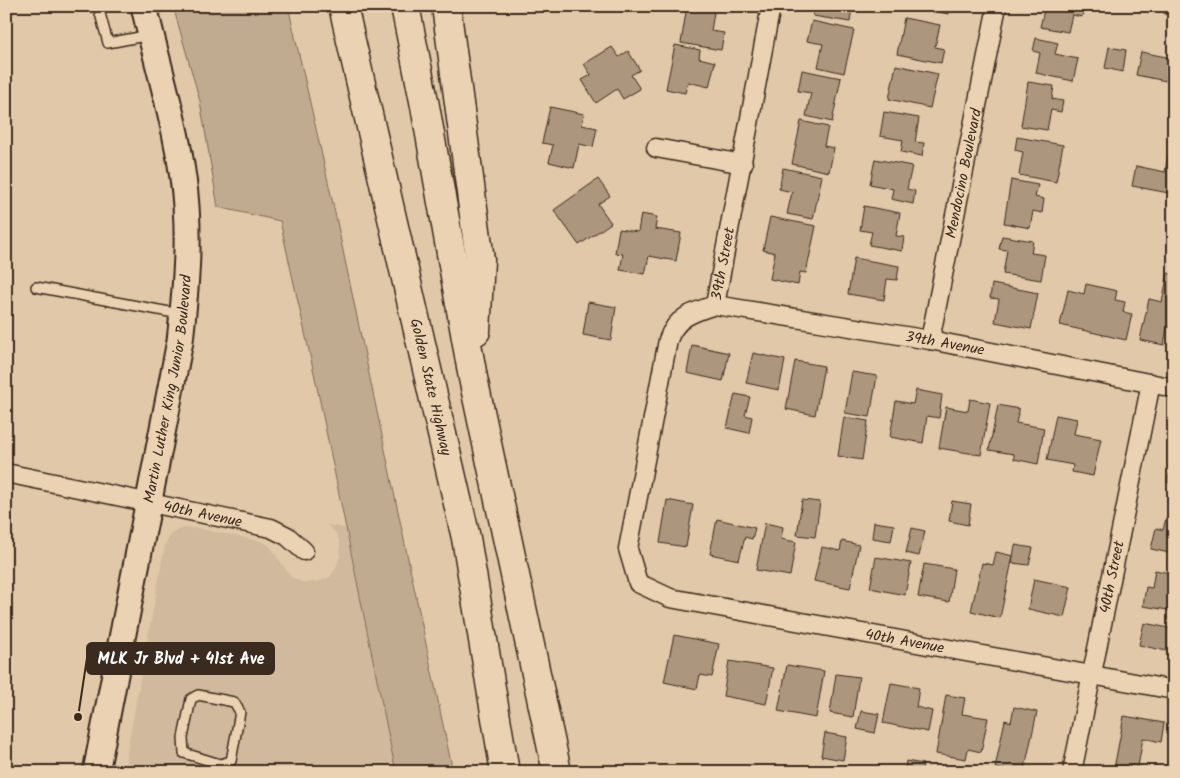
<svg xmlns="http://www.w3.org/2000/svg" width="1180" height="778" font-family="Kalam,sans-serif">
	<rect width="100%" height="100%" fill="#e0c8a9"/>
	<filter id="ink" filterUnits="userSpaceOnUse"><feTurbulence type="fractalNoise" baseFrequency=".02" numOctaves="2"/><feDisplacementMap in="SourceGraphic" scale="10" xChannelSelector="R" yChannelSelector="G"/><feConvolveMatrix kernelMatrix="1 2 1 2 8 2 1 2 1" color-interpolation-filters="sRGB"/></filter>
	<g filter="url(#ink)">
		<path fill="#d0b99c" d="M327,525L345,528L396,772H130L126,757L165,545L171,534L182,528H196L260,541L269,545L291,577L304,583L318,582L330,577L336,568L340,556V543L336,533Z"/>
		<path fill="#c1ab90" stroke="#7e6a57" d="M173,6H288L334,208L453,772H396L316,382L280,221L218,207L200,101Z"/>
		<g fill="#ac977e" stroke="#3b2a1e">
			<path d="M687,6H715L711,31L724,33L721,50L681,43Z"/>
			<path d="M815,6H852L850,22L813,16Z"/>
			<path d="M904,6H950L949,14Z"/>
			<path d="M1045,6H1084L1082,17L1072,15L1068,32L1040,27Z"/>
			<path d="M1165,6H1174V15L1164,14Z"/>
			<path d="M904,18L940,25L935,47L944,49L941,63L897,54Z"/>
			<path d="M812,21L854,30L844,73L818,67L823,44L807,41Z"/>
			<path d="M1036,38L1058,43L1055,54L1078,59L1073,81L1036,73L1040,53L1033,51Z"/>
			<path d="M675,45L700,50L699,58L715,62L709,87L688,82L685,93L666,89Z"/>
			<path d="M612,47L619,57L628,51L640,70L631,75L640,89L623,99L617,89L596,103L582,80L591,75L584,64Z"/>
			<path d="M1109,47L1126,50L1123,72L1105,68Z"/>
			<path d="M1141,52L1171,58L1166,81L1136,75Z"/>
			<path d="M896,65L938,74L930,108L889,99Z"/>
			<path d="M802,70L841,78L832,122L806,116L811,93L798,91Z"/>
			<path d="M1028,82L1054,86L1052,99L1063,101L1061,112L1051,110L1047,130L1021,126Z"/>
			<path d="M550,107L584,114L582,125L597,128L593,147L579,144L574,168L549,162L553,145L542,143Z"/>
			<path d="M884,112L919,118L915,142L924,143L922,156L901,152L903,140L880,136Z"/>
			<path d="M801,121L828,127L824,146L834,148L829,172L792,164Z"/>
			<path d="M1017,137L1063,145L1056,182L1019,175L1023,152L1015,150Z"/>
			<path d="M1171,140L1174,141V194L1132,186L1136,166L1165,172Z"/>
			<path d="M875,159L912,166L907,189L915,191L913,204L891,199L893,189L870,184Z"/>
			<path d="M783,168L822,176L813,219L787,214L792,192L779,189Z"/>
			<path d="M598,179L610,196L598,204L611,223L579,245L554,210Z"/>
			<path d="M1011,180L1038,185L1035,197L1044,199L1042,213L1033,211L1030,228L1004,223Z"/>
			<path d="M864,206L900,213L896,236L904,237L902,251L869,245L872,232L860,230Z"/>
			<path d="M641,214L657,217L655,229L681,233L676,261L649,256L645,274L620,270L623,254L615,253L619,229L638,232Z"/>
			<path d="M770,217L816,226L806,273L800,272L798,285L770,279L775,253L763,250Z"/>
			<path d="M1002,236L1033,241L1031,253L1045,255L1041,280L1003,274L1007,250L999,249Z"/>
			<path d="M854,258L899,266L897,280L887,279L884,300L848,294Z"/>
			<path d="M1168,273L1174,275V328L1167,327L1164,345L1140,340L1149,299L1162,302Z"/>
			<path d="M992,284L1038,293L1031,329L995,322L999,299L990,298Z"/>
			<path d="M1086,284L1117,291L1115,300L1125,302L1123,312L1132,314L1126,340L1060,325L1068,290L1084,294Z"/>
			<path d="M588,302L616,307L611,340L583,335Z"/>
			<path d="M692,345L729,353L723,381L687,373Z"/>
			<path d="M753,353L785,360L779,390L746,383Z"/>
			<path d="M795,361L824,366L815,415L786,409Z"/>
			<path d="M852,372L877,376L870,417L845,413Z"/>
			<path d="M916,390L942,395L939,418L927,416L923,443L890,437L896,401L913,404Z"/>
			<path d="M735,394L750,397L745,415L752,417L749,433L727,428Z"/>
			<path d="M970,399L990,403L981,455L939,448L946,407L968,411Z"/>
			<path d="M998,405L1019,409L1016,423L1044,428L1038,464L1014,459V454L989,450Z"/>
			<path d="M1056,415L1077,419L1074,434L1101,439L1093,476L1072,472L1073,465L1047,460Z"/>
			<path d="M844,417L868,421L862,460L838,456Z"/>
			<path d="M1174,456V483L1167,482Z"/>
			<path d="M667,500L693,505L686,547L660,543Z"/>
			<path d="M802,500L820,502L815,537L797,535Z"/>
			<path d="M952,501L971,504L968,525L949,521Z"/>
			<path d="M1166,518L1174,519V554L1151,549L1156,528L1163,530Z"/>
			<path d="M717,519L755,528L752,539L745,537L739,560L710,554Z"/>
			<path d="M874,522L894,525L891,541L872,538Z"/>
			<path d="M765,523L783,527L781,539L796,542L790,576L756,570Z"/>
			<path d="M912,528L925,531L919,556L906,553Z"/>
			<path d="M842,541L859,545L850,588L814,581L822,547L840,551Z"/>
			<path d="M1015,545L1033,548L1029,565L1012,563Z"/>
			<path d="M996,552L1013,556L1000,618L971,611L982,563L993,565Z"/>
			<path d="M876,557L911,563L905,595L870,588Z"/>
			<path d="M924,564L954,569L949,602L918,597Z"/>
			<path d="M1155,570L1174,574V611L1143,606L1146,587L1152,588Z"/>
			<path d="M1034,579L1071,587L1064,617L1028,609Z"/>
			<path d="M1144,623L1174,629V659L1170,658L1171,652L1139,645Z"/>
			<path d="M674,635L719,644L712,677L700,675L697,689L664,682Z"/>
			<path d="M729,661L773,668L766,704L723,696Z"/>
			<path d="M787,665L824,671L816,718L778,711Z"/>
			<path d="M836,674L859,677L853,717L830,713Z"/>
			<path d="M891,683L919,688L916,707L932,711L928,732L883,723Z"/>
			<path d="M946,695L965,698L962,714L988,718L981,752L968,749L966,759L936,754Z"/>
			<path d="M1014,707L1037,712L1024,772L995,768L1005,720L1011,722Z"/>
			<path d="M861,711L879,714L875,733L857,729Z"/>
			<path d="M1124,716L1164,723L1161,742L1143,738L1137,772L1114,769Z"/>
			<path d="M825,733L847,737L843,760L821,756Z"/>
			<path d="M906,761L923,764L922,772H904Z"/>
		</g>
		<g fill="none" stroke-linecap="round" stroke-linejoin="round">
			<g stroke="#3b2a1e" stroke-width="12">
				<g id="lane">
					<path d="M98,6L108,43L150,35"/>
					<path d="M36,287L180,314"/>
					<path d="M198,695L234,702L240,712L231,761L220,764L184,753L183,738L191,699Z"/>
				</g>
			</g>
			<g stroke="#3b2a1e" stroke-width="21">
				<g id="street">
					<path d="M656,148L743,164"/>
					<path id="s1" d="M715,305L771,6"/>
					<path id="s2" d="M930,340L997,6"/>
					<path id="s3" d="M1174,388L930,340L715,305C693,312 676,317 668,340L628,549L638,583L670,598L1174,690"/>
					<path id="s4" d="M6,473L271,528L287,536L304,551"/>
					<path id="s5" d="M1072,772L1151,383"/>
				</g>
			</g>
			<g stroke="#3b2a1e" stroke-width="29">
				<g id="secondary">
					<path id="s6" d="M96,772L180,341C186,287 191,232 183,178C175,120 157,63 144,6"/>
				</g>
			</g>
			<g stroke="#3b2a1e" stroke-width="31">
				<g id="highway">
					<path id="s7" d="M343,6L466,538L505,772"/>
					<path d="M405,6L425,106L473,378L557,772"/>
					<path d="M446,6L480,260L476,331"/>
				</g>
			</g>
			<use href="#lane" stroke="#ead2b2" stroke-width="9"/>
			<use href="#street" stroke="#ead2b2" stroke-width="18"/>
			<use href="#secondary" stroke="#ead2b2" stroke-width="25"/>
			<use href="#highway" stroke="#ead2b2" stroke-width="28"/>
		</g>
	</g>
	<g text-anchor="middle" stroke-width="4" stroke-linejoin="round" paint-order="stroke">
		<g font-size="15" fill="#3b2a1e" stroke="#ead2b2">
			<text dy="5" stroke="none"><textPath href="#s2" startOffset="170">Mendocino Boulevard</textPath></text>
			<text dy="5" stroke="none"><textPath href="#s1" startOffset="42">39th Street</textPath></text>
			<text transform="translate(945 343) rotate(10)" y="5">39th Avenue</text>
			<text dy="5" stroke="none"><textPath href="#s7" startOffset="391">Golden State Highway</textPath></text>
			<text dy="5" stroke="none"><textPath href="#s6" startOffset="390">Martin Luther King Junior Boulevard</textPath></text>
			<text dy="5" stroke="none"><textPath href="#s4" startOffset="201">40th Avenue</textPath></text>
			<text dy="5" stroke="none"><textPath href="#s5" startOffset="199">40th Street</textPath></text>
			<text dy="5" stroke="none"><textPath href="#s3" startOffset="1050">40th Avenue</textPath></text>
		</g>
	</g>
	<path fill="none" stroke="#3b2a1e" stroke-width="2" d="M78 717L87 658"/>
	<circle fill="#3b2a1e" stroke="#ead2b2" stroke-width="2" cx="78" cy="717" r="5"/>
	<rect fill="#3b2a1e" stroke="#3b2a1e" stroke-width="2" x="87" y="643" width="187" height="31" rx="5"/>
	<g font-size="16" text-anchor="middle" font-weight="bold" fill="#fff">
		<text x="181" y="664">MLK Jr Blvd + 41st Ave</text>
	</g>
	<rect width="1180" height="778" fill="none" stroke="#ead2b2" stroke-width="25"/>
	<rect x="12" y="12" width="1155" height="753" fill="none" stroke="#3b2a1e" stroke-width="2" filter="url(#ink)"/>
</svg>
